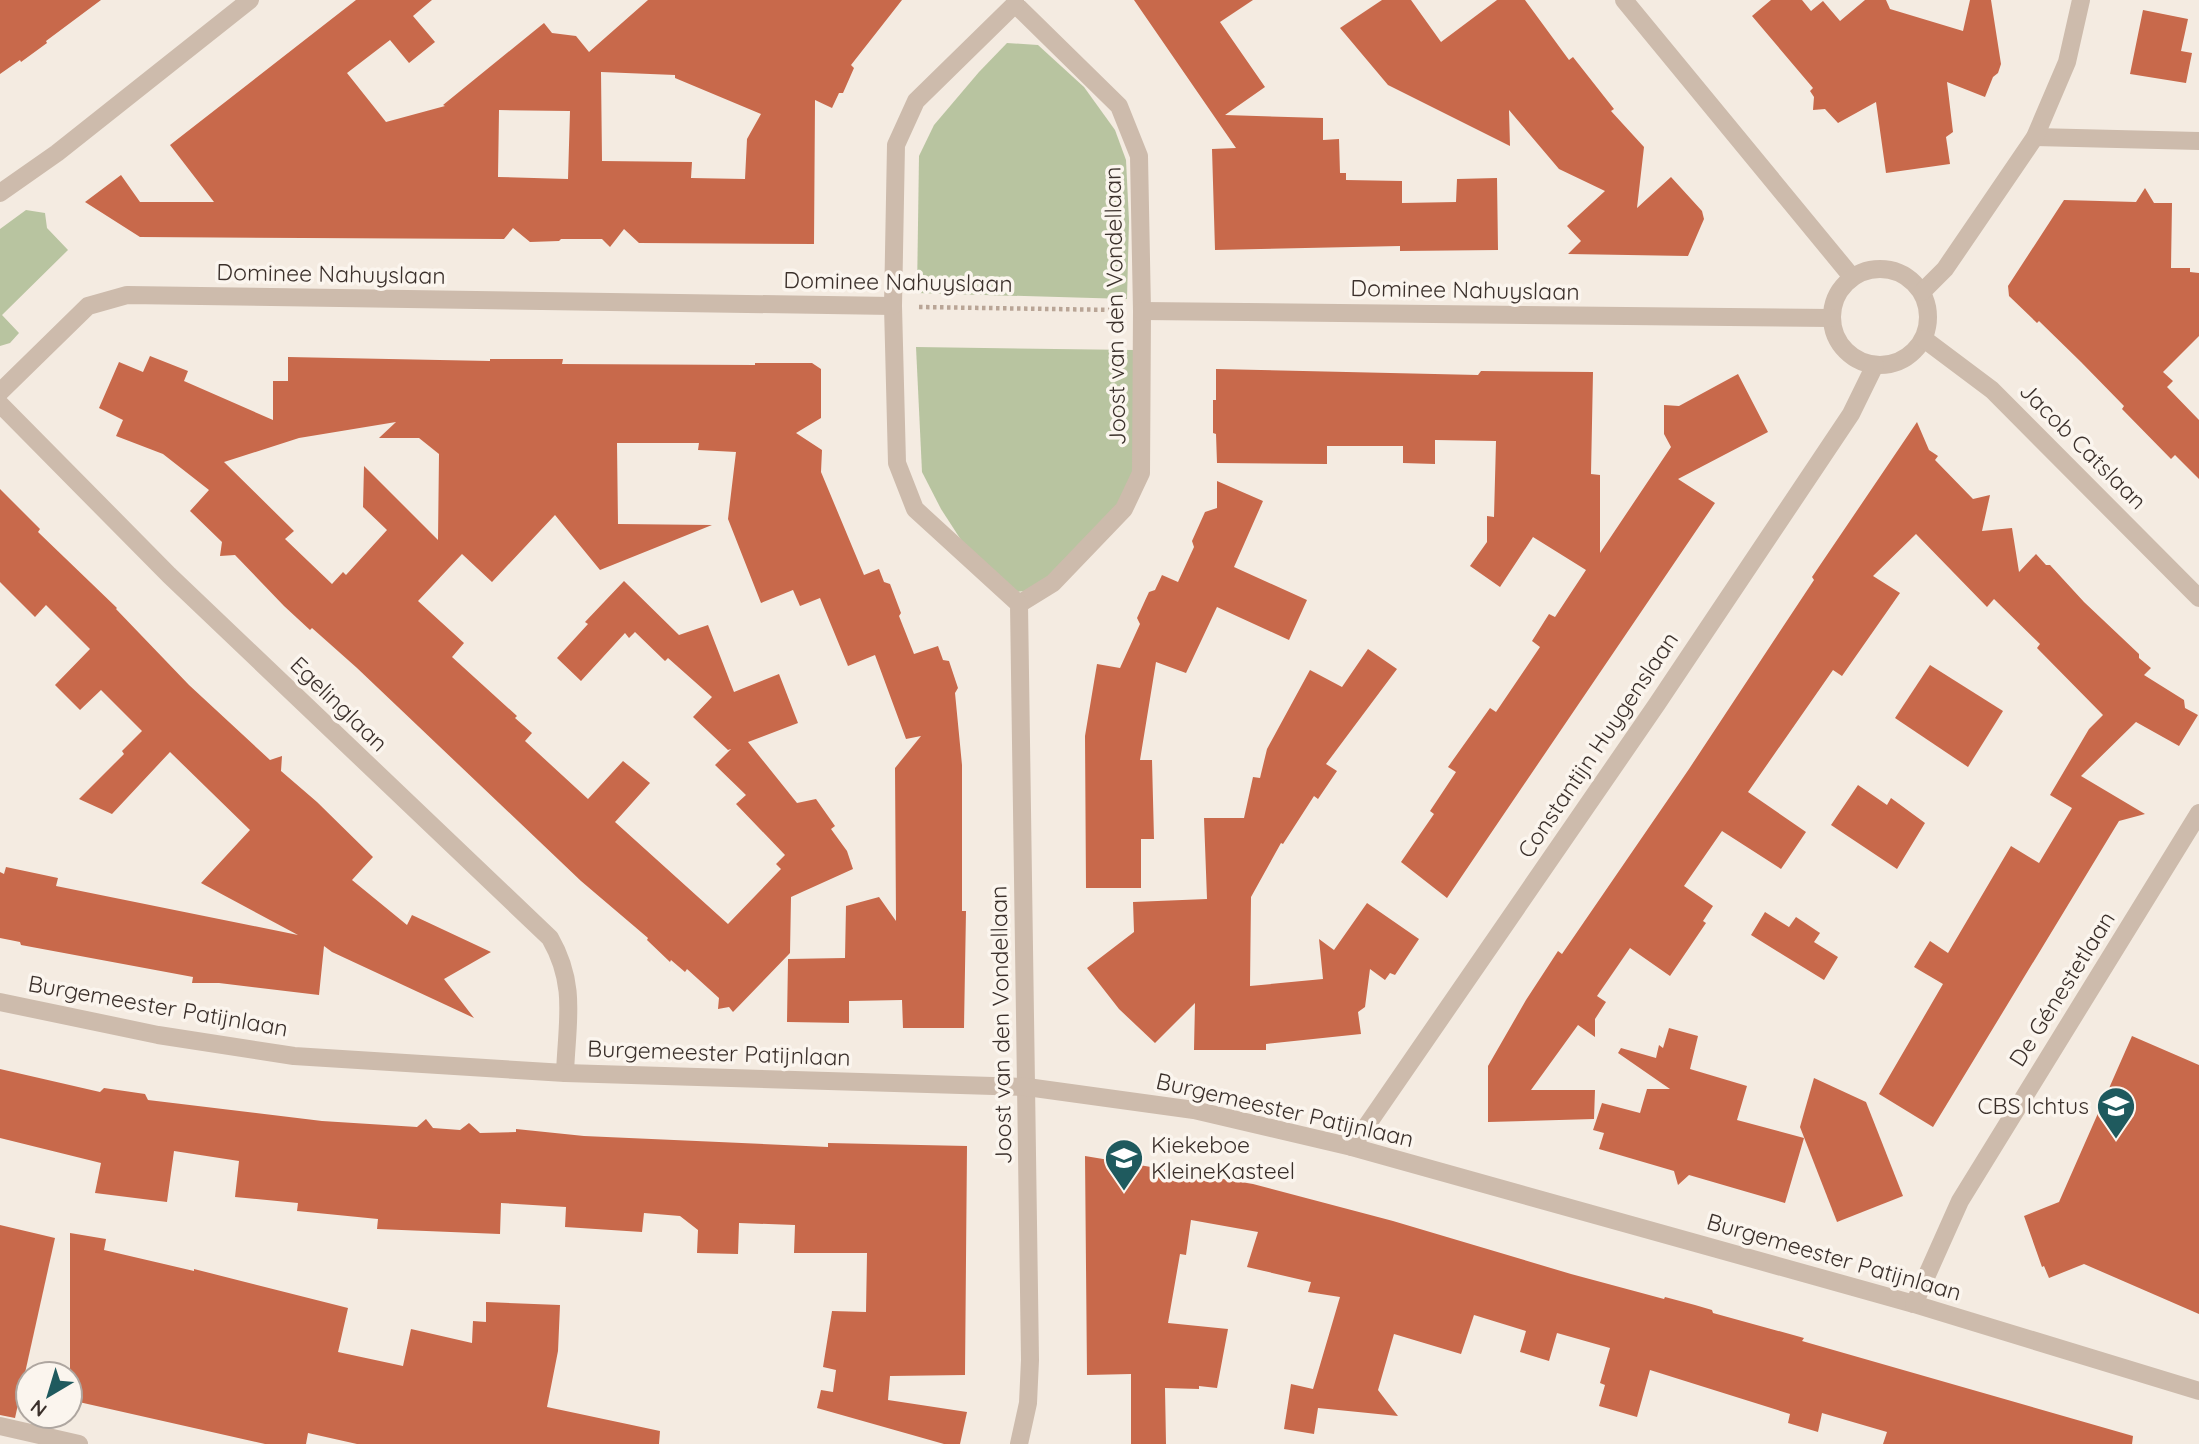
<svg xmlns="http://www.w3.org/2000/svg" width="2199" height="1444" font-family="Quicksand,sans-serif">
	<rect width="100%" height="100%" fill="#f4ebe1"/>
	<g fill="#b8c4a0">
		<path d="M1007,43L1038,45L1084,87L1115,130L1126,160L1129,221L1127,299L917,293L919,156L934,125L979,72Z"/>
		<path d="M26,210L45,213L47,228L68,250L2,315L19,333L10,343L0,346V229Z"/>
		<path d="M916,347L1134,350L1135,479L1123,499L1057,575L1033,590L1008,593L974,560L941,509L922,472Z"/>
	</g>
	<g fill="#c8694b" fill-rule="evenodd">
		<path d="M0,0H101L46,41L47,43L21,62L20,60L0,74Z"/>
		<path d="M356,0H432L413,16L435,42L409,63L390,40L347,73L386,122L445,106L443,105L544,23L552,33L576,36L589,52L648,0H902L851,65L854,68L843,93H839L832,108L815,100L814,244L639,243L624,229L610,247L602,239H561L559,241L530,242L513,228L504,239L140,237L85,202L121,175L140,202H214L170,145ZM601,72L675,75V78L761,114L747,139L745,179L691,178L692,162L602,161ZM499,110L570,111L568,179L498,177Z"/>
		<path d="M1134,0H1253L1220,22L1265,87L1225,115L1323,118V140L1339,139L1340,173H1346V180L1402,181V203L1456,202L1457,179L1497,178L1498,250L1400,251V246L1215,250L1212,149L1236,148Z"/>
		<path d="M1382,0H1411L1441,42L1497,0H1525L1569,60L1573,57L1614,109L1611,111L1644,147L1637,208L1671,177L1702,211L1704,219L1688,256L1568,254L1581,241L1567,226L1605,191L1559,169L1509,110L1510,146L1388,85L1340,28Z"/>
		<path d="M1771,0H1802L1811,11L1823,1L1840,21L1865,0H1886L1890,9L1963,31L1970,0H1991L2001,64L1998,73L1993,77L1985,97L1947,82L1953,132L1946,137L1950,164L1886,173L1876,102L1838,123L1825,109L1813,110L1814,97L1810,91L1813,88L1752,16Z"/>
		<path d="M2143,10L2188,19L2181,51L2192,53L2186,83L2130,74Z"/>
		<path d="M2145,188L2154,203H2172L2171,268H2190V272L2199,273V336L2163,372L2173,381L2167,387L2199,420V479L2175,455L2171,459L2122,409L2124,406L2081,362L2039,321L2037,323L2009,296L2008,286L2064,200L2136,202Z"/>
		<path d="M150,356L188,371L184,381L273,420V381H288V357L490,361V359H563L562,364L755,365V363H812L821,369V418L796,433L822,450L821,472L864,575L879,569L884,582L890,584L901,613L899,616L914,654L938,646L943,660L949,661L958,688L955,693L962,765V911H966L964,1028H903L902,1000L849,1001V1023L787,1022L788,959L845,958L846,906L879,897L896,921L895,768L921,736L906,739L875,655L848,666L820,598L800,606L793,590L761,603L728,519L736,452L698,450L699,443H617L618,524L712,525L600,570L555,515L492,582L462,554L418,601L464,643L452,657L517,716L515,718L532,733L525,741L588,799L623,761L650,783L615,822L728,924L781,869L776,864L785,855L736,804L746,795L715,765L731,749L728,750L693,717L712,697L668,658L665,661L635,632L629,638L625,633L581,681L557,658L588,624L585,622L624,581L679,635L708,625L734,692L779,674L798,723L748,742L797,803L816,799L835,826L831,829L847,851L853,869L791,897L790,953L733,1012L729,1007L718,1009L719,998L687,969L685,972L671,960L670,962L647,940L648,938L581,881L357,668L312,628L310,630L284,606L235,555L220,556L222,542L190,511L209,490L163,454L116,436L123,420L99,408L119,362L143,372ZM396,422L379,438H419L439,454L438,540L364,466L363,507L387,530L346,575L343,572L332,584L285,539L294,531L224,462L299,438Z"/>
		<path d="M1216,369L1478,375L1481,371L1593,372L1591,474L1600,475V553L1671,447L1664,434V405L1679,406L1738,374L1768,432L1678,479L1715,503L1447,898L1401,862L1434,814L1430,811L1456,772L1448,767L1490,708L1496,712L1540,647L1532,641L1549,614L1555,617L1586,570L1533,537L1500,587L1470,566L1487,542V516L1494,517L1496,441L1435,440V464L1403,463V446H1327V464L1217,463L1216,434L1213,433V400H1216Z"/>
		<path d="M1917,422L1929,450L1938,456L1935,460L1973,499L1990,495L1982,531L2012,528L2019,572L2036,554L2046,565H2050L2084,602L2139,654V658L2151,668L2144,675L2184,700L2185,708L2198,715L2179,746L2136,722L2081,776L2145,814L2119,821L1933,1127L1879,1094L1943,984L1914,967L1930,941L1948,953L2011,846L2039,863L2072,808L2050,795L2089,729L2103,715L2037,648L2040,644L1994,599L1987,607L1916,534L1873,576L1900,593L1842,676L1833,670L1748,792L1806,832L1781,869L1722,831L1684,886L1713,906L1703,921L1706,923L1670,976L1630,948L1597,996L1606,1002L1595,1019V1037L1578,1025L1531,1090H1595L1594,1119L1488,1122V1066L1526,1000L1558,951L1562,954L1689,769L1806,592L1814,580L1812,577Z"/>
		<path d="M1217,481L1263,501L1234,567L1307,600L1289,640L1217,607L1186,673L1156,662L1140,760H1152L1154,839H1141V888H1086L1085,736L1097,664L1120,668L1140,624L1137,618L1149,592L1155,590L1162,575L1178,582L1194,547L1192,541L1205,512L1217,508Z"/>
		<path d="M0,489L40,529L38,532L117,608L116,609L189,685L270,760L282,756L281,771L317,802L373,857L352,880L407,925L412,915L491,952L444,979L474,1018L332,952L324,946L319,995L219,983H192L193,977L21,945L20,942L0,938V872L4,874L6,867L58,878L56,886L298,935L201,883L250,830L170,752L112,814L79,799L124,754L122,751L142,731L101,690L80,710L55,685L90,649L46,605L35,617L0,582Z"/>
		<path d="M1368,649L1397,669L1326,764L1337,771L1318,799L1314,796L1283,844L1281,843L1251,897L1250,986L1323,979L1319,939L1334,950L1367,903L1419,939L1395,975L1390,973L1385,980L1370,969L1365,1007L1358,1012L1361,1034L1266,1044V1050H1194L1195,1003L1155,1043L1119,1009L1087,968L1134,932L1133,902L1207,899L1204,818H1244L1253,777L1260,778L1267,749L1310,670L1342,687Z"/>
		<path d="M1930,665L2003,711L1968,767L1895,718Z"/>
		<path d="M1858,785L1887,805L1891,798L1925,823L1897,869L1831,825Z"/>
		<path d="M1765,912L1789,927L1796,917L1820,933L1814,942L1838,957L1824,980L1751,935Z"/>
		<path d="M1669,1028L1698,1036L1690,1069L1747,1086L1737,1120L1804,1138L1785,1203L1689,1175L1678,1185L1674,1171L1599,1149L1604,1133L1593,1130L1602,1103L1640,1113L1647,1089H1670L1618,1053L1621,1048L1656,1058L1659,1045L1663,1048Z"/>
		<path d="M2132,1036L2199,1065V1314L2084,1264L2049,1278L2044,1266L2042,1267L2024,1216L2059,1202Z"/>
		<path d="M0,1069L100,1092L104,1088L145,1094L148,1100L322,1121L417,1127L426,1119L433,1128L460,1130L469,1123L480,1133L516,1132V1129L584,1136L828,1147V1143L967,1146L965,1375L890,1376L888,1400L967,1412L960,1444H944L817,1408L821,1390L833,1392L836,1370L823,1367L832,1311L866,1312L867,1253H794L795,1225L739,1223L738,1254L697,1253L698,1230L680,1216L644,1213L642,1232L565,1227L566,1207L501,1203L500,1234L377,1229L378,1219L297,1211L298,1203L235,1197L239,1161L174,1151L167,1202L95,1193L101,1163L0,1138Z"/>
		<path d="M1814,1078L1866,1102L1903,1196L1837,1222L1800,1127Z"/>
		<path d="M1085,1156L1253,1184L1393,1221L1571,1274L1664,1299L1665,1297L1695,1305L1712,1310L1713,1313L1804,1338L1802,1341L2133,1436L2132,1444H1883L1887,1432L1822,1413L1818,1432L1788,1423L1790,1414L1650,1370L1637,1417L1599,1406L1605,1385L1600,1383L1610,1348L1557,1333L1549,1361L1520,1352L1526,1331L1474,1315L1461,1354L1394,1334L1378,1390L1398,1416L1318,1408L1314,1434L1284,1429L1291,1384L1313,1389L1340,1297L1308,1292L1311,1282L1247,1267L1258,1232L1191,1220L1186,1255L1180,1254L1168,1323L1228,1329L1217,1388L1199,1386V1389L1165,1388L1166,1444H1131V1374L1087,1375Z"/>
		<path d="M0,1225L55,1238L15,1418L0,1415Z"/>
		<path d="M70,1233L106,1239L104,1250L194,1271V1269L348,1308L338,1352L403,1366L411,1329L472,1343L473,1321L486,1322V1302L560,1305L558,1351L547,1407L660,1431L659,1444H357L308,1433L306,1444H265L70,1400Z"/>
	</g>
	<g fill="none" stroke-linecap="round" stroke-linejoin="round">
		<path stroke="#b9a596" stroke-width="4.5" stroke-dasharray="3.5 3.5" stroke-linecap="butt" d="M919,307L1117,310"/>
		<g stroke="#cdbbac" stroke-width="18">
			<path d="M1015,0V4L1119,106L1139,156L1142,311L1141,473L1124,509L1053,583L1019,604"/>
			<path d="M1624,0L1852,277"/>
			<path d="M1015,4L916,101L896,145L893,306L897,463L915,509L1019,604L1030,1360L1028,1403L1019,1444"/>
			<path d="M2035,137L2199,141"/>
			<path d="M0,193L57,153L250,0"/>
			<circle cx="1880" cy="317" r="48"/>
			<path d="M1922,292L1945,269L2035,137L2067,62L2081,0"/>
			<path d="M1142,311L1831,318"/>
			<path d="M1924,339L1992,390L2199,598"/>
			<path d="M0,392L88,306L127,295L893,306"/>
			<path d="M0,404L169,575L550,938C577,985 567,1021 565,1073"/>
			<path d="M0,1002L158,1035L294,1056L565,1073L1027,1087L1194,1110L1352,1147L1914,1304L2199,1391"/>
			<path d="M1352,1147L1657,704L1851,414L1875,365"/>
			<path d="M1914,1304L1960,1201L2199,813"/>
			<path d="M0,1426L79,1444"/>
		</g>
	</g>
	<defs>
		<g id="school-pin" transform="scale(2.0125)"><path d="M0 17L-7.5 6A9.5 9.5 0 1 1 7.5 6Z" fill="#1f5a5e" stroke="#fbf5ee"/><path d="M0-5L7-2L0 1L-7-2ZM-4 1L0 2.5L4 1V4Q0 6-4 4Z" fill="#fff"/></g>
	</defs>
	<g fill-rule="evenodd">
		<use href="#school-pin" x="2116" y="1106"/>
		<use href="#school-pin" x="1124" y="1158"/>
	</g>
	<g text-anchor="middle" stroke-width="7" stroke-linejoin="round" paint-order="stroke">
		<g font-size="23" fill="#3b302b" stroke="#fbf5ee">
			<text transform="translate(331 274) rotate(1)" y="8">Dominee Nahuyslaan</text>
			<text transform="translate(898 282) rotate(1)" y="8">Dominee Nahuyslaan</text>
			<text transform="translate(1465 290) rotate(1)" y="8">Dominee Nahuyslaan</text>
			<text transform="translate(1115 306) rotate(-91)" y="8">Joost van den Vondellaan</text>
			<text transform="translate(2083 446) rotate(45)" y="8">Jacob Catslaan</text>
			<text transform="translate(339 704) rotate(44)" y="8">Egelinglaan</text>
			<text transform="translate(1598 745) rotate(-56)" y="8">Constantijn Huygenslaan</text>
			<text transform="translate(2062 989) rotate(-58)" y="8">De Génestetlaan</text>
			<text transform="translate(158 1006) rotate(10)" y="8">Burgemeester Patijnlaan</text>
			<text transform="translate(1001 1025) rotate(-91)" y="8">Joost van den Vondellaan</text>
			<text transform="translate(719 1053) rotate(2)" y="8">Burgemeester Patijnlaan</text>
			<text transform="translate(1285 1110) rotate(13)" y="8">Burgemeester Patijnlaan</text>
			<text transform="translate(1834 1257) rotate(16)" y="8">Burgemeester Patijnlaan</text>
		</g>
		<g font-size="23" fill="#3b302b" stroke="#fbf5ee" text-anchor="end">
			<text x="2089" y="1114">CBS Ichtus</text>
			<text x="1151" y="1153" text-anchor="start">Kiekeboe<tspan x="1151" dy="26">KleineKasteel</tspan></text>
		</g>
	</g>
	<g transform="translate(49 1395) rotate(218)"><circle r="33" fill="#fbf5ee" stroke="#aea6a0" stroke-width="2"/>
	<path d="M0-5L12 26L0 18L-12 26Z" fill="#1f5a5e"/>
	<text y="-10" font-size="19" font-weight="bold" text-anchor="middle" fill="#3b302b">N</text>
	</g>
</svg>
